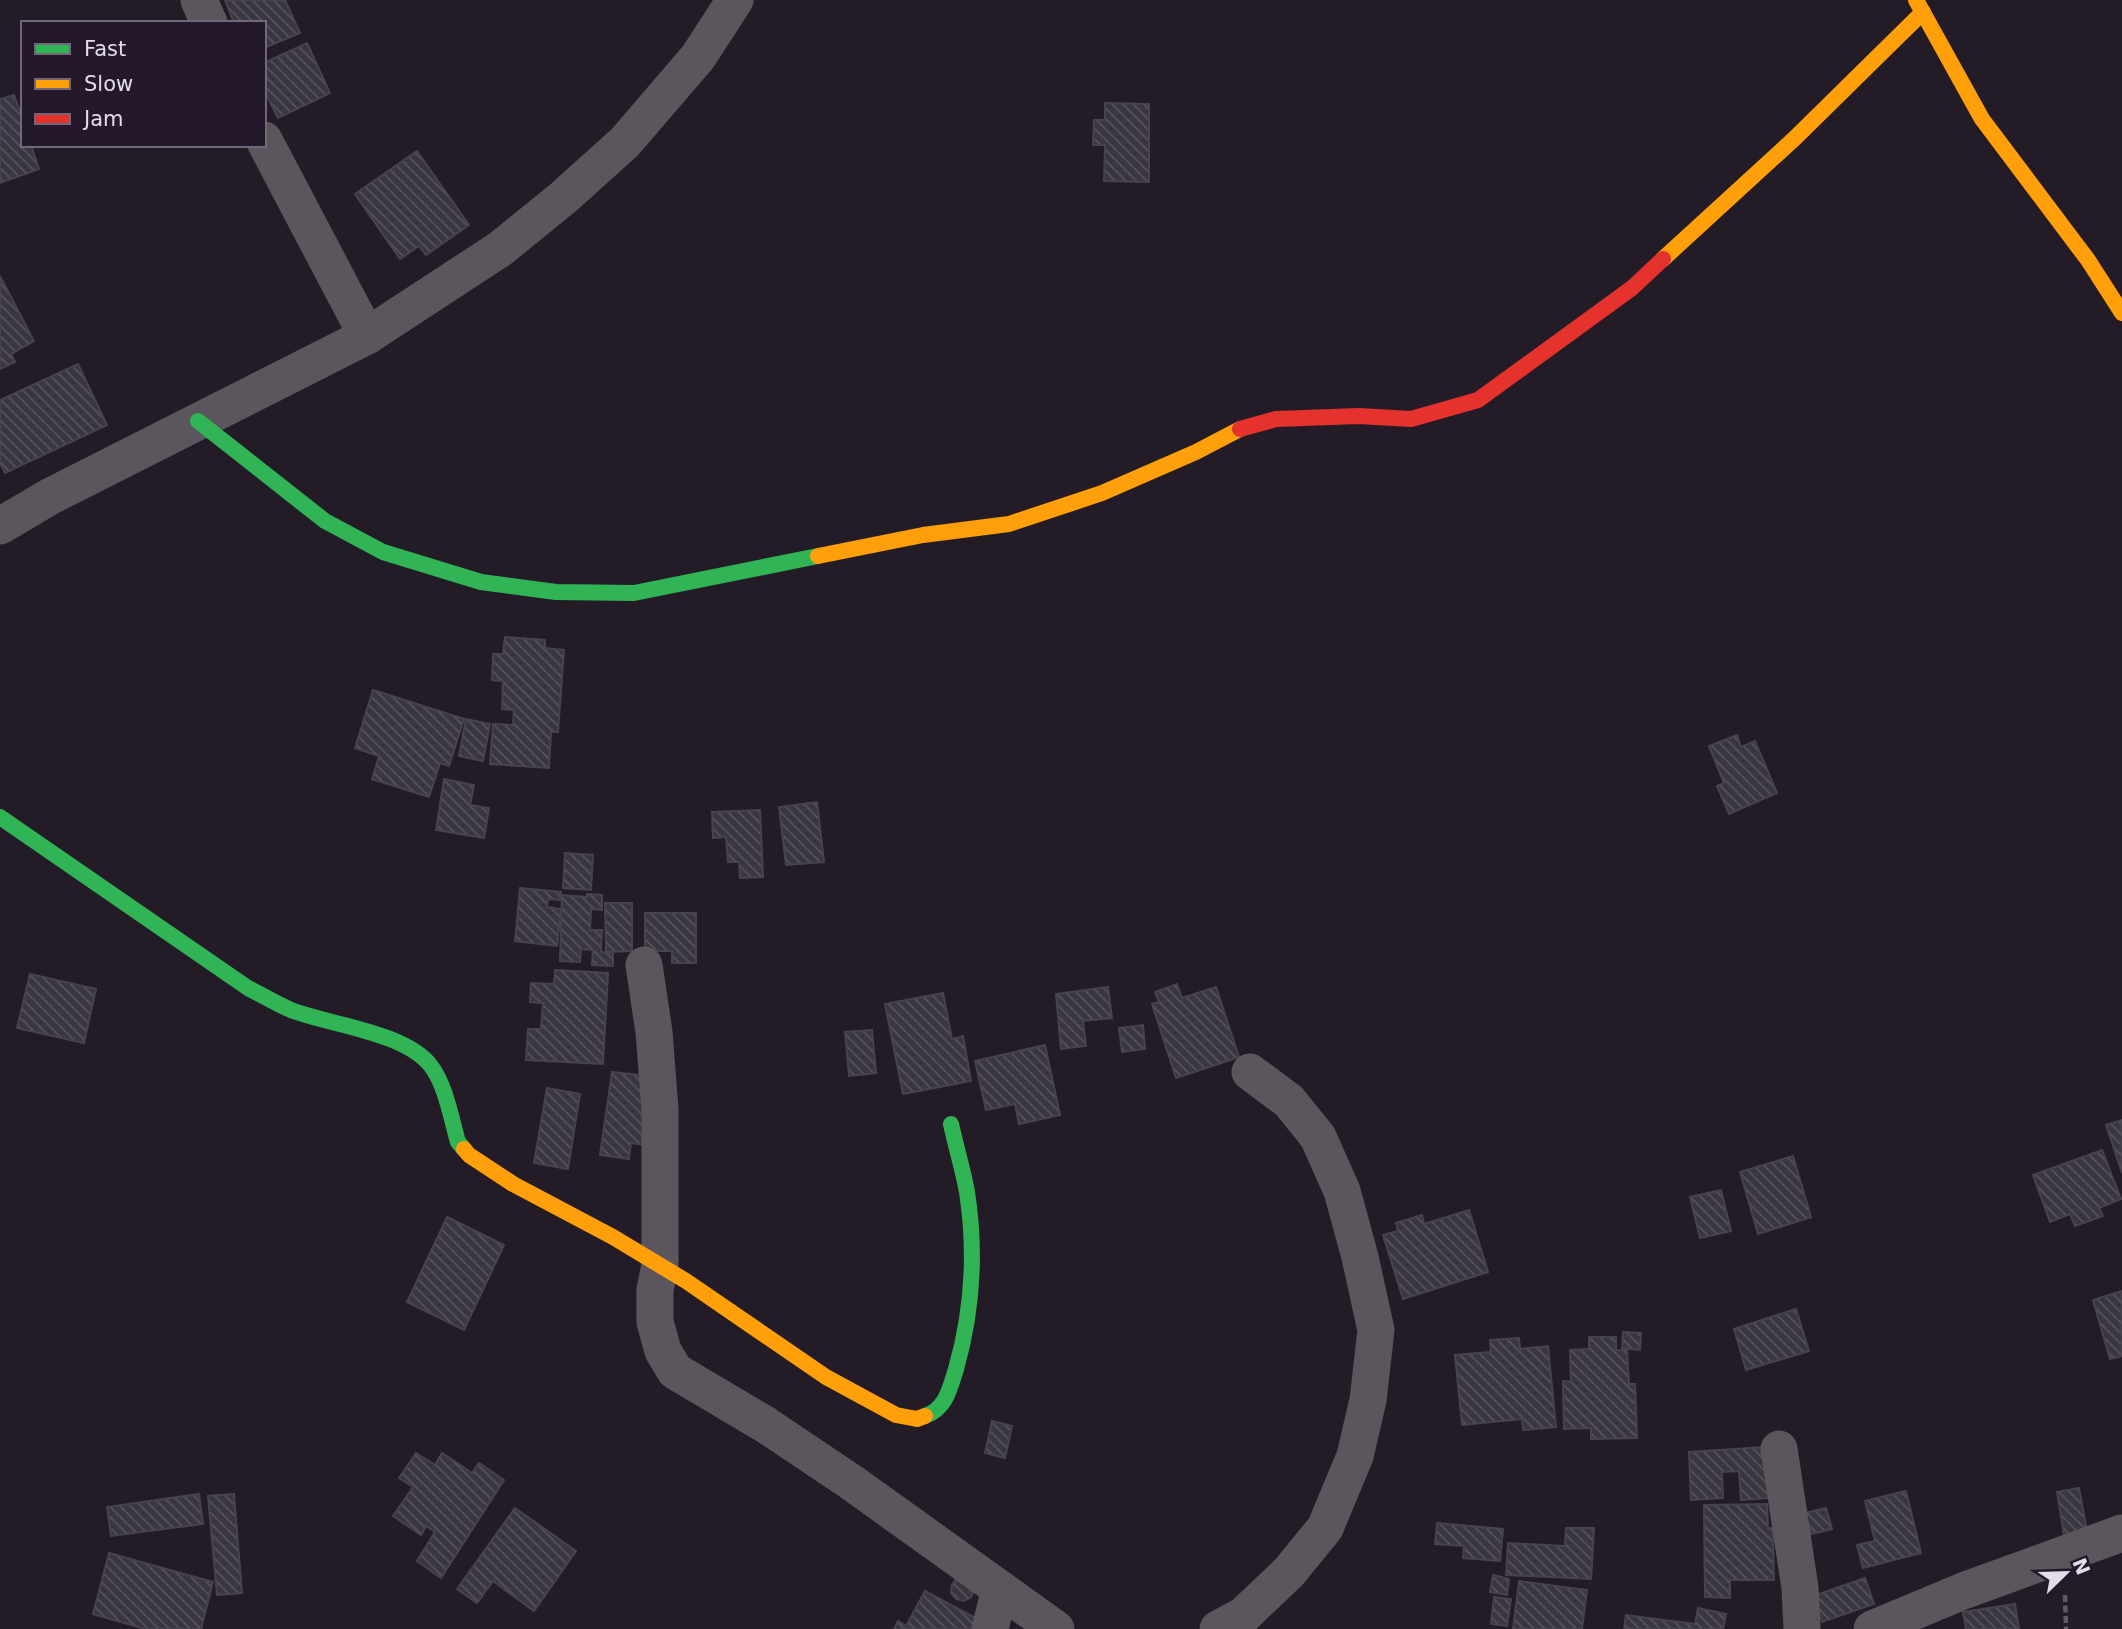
<svg xmlns="http://www.w3.org/2000/svg" width="2122" height="1629" font-family="'DejaVu Sans',sans-serif">
	<defs>
		<pattern id="building-back-hatch" width="6" height="6" patternUnits="userSpaceOnUse" patternTransform="scale(1.75)"><rect width="6" height="6" fill="#3a3640"/><path d="M-1 5l2 2M0 0l6 6M5-1l2 2" fill="none" stroke="#56535c"/></pattern>
	</defs>
	<rect width="100%" height="100%" fill="#231c27"/>
	<g fill="url(#building-back-hatch)" stroke="#47434d" stroke-width="2">
		<path d="M225,0H285L300,33L264,48V23H234Z"/>
		<path d="M307,43L330,93L278,118L264,90V63Z"/>
		<path d="M14,95L23,120V145H31L39,169L0,183V99Z"/>
		<path d="M1105,103L1149,104V182L1104,181L1105,145H1093L1094,120H1105Z"/>
		<path d="M417,151L469,225L426,255L419,246L400,259L355,194Z"/>
		<path d="M0,276L34,341L11,354L15,362L0,369Z"/>
		<path d="M78,364L107,425L5,473L0,463V400Z"/>
		<path d="M505,637L545,640V648L564,650L558,732H551L549,768L490,764L493,724L513,725L514,710L502,709L503,681L492,680L493,654H503Z"/>
		<path d="M373,690L464,719L449,766L440,763L429,797L372,779L379,756L355,748Z"/>
		<path d="M466,719L490,724L483,761L459,756Z"/>
		<path d="M1737,735L1741,747L1755,741L1777,793L1729,814L1717,786L1724,783L1709,746Z"/>
		<path d="M444,779L474,785L470,805L489,808L484,838L436,830Z"/>
		<path d="M817,802L824,862L786,865L779,807Z"/>
		<path d="M760,810L763,877L740,878L739,862H728L726,837L713,838L712,812Z"/>
		<path d="M565,853L593,855L591,890L563,888Z"/>
		<path d="M520,888L561,892L560,900L548,899L547,907L561,909L557,946L515,941Z"/>
		<path d="M587,894L602,895V910L591,909L590,930H602L601,952L613,953V966L592,965L593,950L581,949L580,962L560,961L562,895L587,897Z"/>
		<path d="M605,903H632V951L606,952Z"/>
		<path d="M645,913H696V963H672V951H645Z"/>
		<path d="M555,970L608,973L603,1064L526,1060L528,1029H541L543,1003L530,1002L531,983L554,984Z"/>
		<path d="M30,974L96,989L84,1043L17,1028Z"/>
		<path d="M1177,984L1182,998L1216,987L1239,1057L1176,1078L1152,1004L1159,1002L1155,992Z"/>
		<path d="M1108,987L1112,1018L1083,1021L1086,1046L1061,1049L1056,994Z"/>
		<path d="M943,993L952,1039L963,1036L971,1081L903,1094L885,1004Z"/>
		<path d="M1143,1025L1145,1049L1122,1052L1119,1028Z"/>
		<path d="M872,1030L876,1073L849,1076L845,1032Z"/>
		<path d="M1045,1045L1060,1115L1019,1124L1015,1104L986,1110L975,1061Z"/>
		<path d="M612,1072L648,1076L646,1145L631,1143L629,1159L600,1155Z"/>
		<path d="M547,1088L580,1094L568,1169L534,1163Z"/>
		<path d="M2122,1120V1173L2106,1125Z"/>
		<path d="M2102,1150L2121,1199L2099,1208L2103,1216L2075,1226L2070,1214L2050,1222L2033,1175Z"/>
		<path d="M1793,1156L1811,1217L1758,1234L1740,1172Z"/>
		<path d="M1721,1190L1731,1231L1700,1238L1690,1197Z"/>
		<path d="M1469,1210L1488,1272L1403,1299L1383,1235L1398,1231L1396,1223L1422,1215L1424,1224Z"/>
		<path d="M447,1217L504,1245L464,1330L407,1302Z"/>
		<path d="M2122,1291V1356L2110,1359L2093,1300Z"/>
		<path d="M1796,1309L1809,1351L1746,1370L1734,1329Z"/>
		<path d="M1623,1332L1641,1333L1640,1350L1622,1348Z"/>
		<path d="M1589,1337H1616V1350H1627L1629,1384H1635L1637,1438L1591,1439V1428L1564,1429L1563,1381L1571,1382L1570,1350L1589,1349Z"/>
		<path d="M1519,1338L1520,1349L1548,1346L1556,1427L1523,1430L1522,1419L1462,1425L1455,1355L1491,1352L1490,1340Z"/>
		<path d="M992,1421L1012,1426L1005,1458L985,1453Z"/>
		<path d="M1765,1447L1769,1498L1741,1500L1739,1471L1722,1472L1723,1498L1691,1500L1689,1452Z"/>
		<path d="M416,1453L435,1465L442,1453L472,1473L479,1463L504,1480L441,1578L417,1561L435,1532L426,1526L421,1535L393,1516L413,1487L399,1478Z"/>
		<path d="M2079,1488L2087,1531L2064,1535L2057,1492Z"/>
		<path d="M1906,1491L1921,1553L1863,1568L1857,1545L1875,1541L1865,1501Z"/>
		<path d="M199,1494L203,1524L111,1536L107,1507Z"/>
		<path d="M234,1494L242,1593L217,1595L208,1496Z"/>
		<path d="M1767,1504L1768,1528H1773L1774,1580H1730V1598L1705,1597L1704,1505Z"/>
		<path d="M515,1508L576,1551L534,1611L493,1581L477,1603L457,1589Z"/>
		<path d="M1826,1508L1832,1529L1811,1534L1805,1513Z"/>
		<path d="M1437,1523L1503,1529L1500,1561L1463,1558L1464,1546L1435,1544Z"/>
		<path d="M1566,1528H1594L1591,1579L1506,1575L1508,1543L1565,1546Z"/>
		<path d="M109,1553L213,1582L201,1629H145L93,1614Z"/>
		<path d="M1493,1575L1509,1579L1507,1595L1490,1592Z"/>
		<path d="M957,1578L974,1590L971,1597L964,1601L956,1599L951,1593L952,1585Z"/>
		<path d="M1865,1578L1874,1604L1822,1622L1813,1596Z"/>
		<path d="M1519,1581L1587,1590L1582,1629H1513Z"/>
		<path d="M925,1591L979,1620L975,1629H894L898,1621L906,1626Z"/>
		<path d="M1494,1597L1511,1599L1507,1626L1491,1624Z"/>
		<path d="M2015,1604L2019,1629H1966L1963,1612Z"/>
		<path d="M1698,1608L1726,1614L1723,1629H1624L1626,1615L1695,1624Z"/>
	</g>
	<g fill="none" stroke-linecap="round" stroke-linejoin="round">
		<path stroke="#5e5962" stroke-width="4.5" stroke-dasharray="7 3.5" stroke-linecap="butt" d="M2065,1595L2066,1629"/>
		<g stroke="#5b565e" stroke-width="37">
			<path d="M199,0L209,23"/>
			<path d="M264,140L367,336"/>
			<path d="M0,526L49,497L367,336L500,249L564,197L625,142L698,57L735,0"/>
			<path d="M644,965L654,1032L660,1109V1265L655,1290V1322L663,1351L675,1371L766,1425L851,1482L1056,1629"/>
			<path d="M1779,1449L1800,1588L1802,1629"/>
			<path d="M990,1629L1000,1589"/>
			<path d="M1218,1629L1244,1615L1289,1572L1325,1528L1355,1456L1368,1400L1376,1330L1360,1257L1342,1191L1318,1137L1289,1101L1250,1072"/>
			<path d="M1872,1629L1963,1591L2122,1533"/>
		</g>
		<g stroke="#30b455" stroke-width="16">
			<path d="M198,421L325,521L383,552L481,582L556,592L634,593L818,556"/>
			<path d="M0,817L248,988C262,995 277,1004 291,1010C330,1025 405,1032 431,1066C446,1086 451,1118 458,1142L464,1149"/>
			<path d="M925,1416C946,1409 950,1388 956,1369C972,1313 976,1251 967,1192C963,1170 956,1147 951,1124"/>
		</g>
		<g stroke="#ff9f0a" stroke-width="16">
			<path d="M1916,0L1982,119L2088,260L2122,313"/>
			<path d="M1663,259L1795,138L1923,12"/>
			<path d="M818,556L923,535L1009,524L1102,493L1196,452L1240,429"/>
			<path d="M464,1149L469,1155L513,1184L613,1237L686,1281L826,1377L896,1415L917,1419L925,1416"/>
		</g>
		<path stroke="#e5322d" stroke-width="16" d="M1240,429L1276,419L1359,416L1411,419L1478,400L1632,288L1663,259"/>
	</g>
	<rect x="21" y="21" width="245" height="126" fill="#24182b" stroke="#716777" stroke-width="2"/>
	<rect x="35" y="44" width="35" height="10" fill="#30b455" stroke="#716777" stroke-width="2"/>
	<text x="84" y="56" font-size="21" fill="#e4dde9">Fast</text>
	<rect x="35" y="79" width="35" height="10" fill="#ff9f0a" stroke="#716777" stroke-width="2"/>
	<text x="84" y="91" font-size="21" fill="#e4dde9">Slow</text>
	<rect x="35" y="114" width="35" height="10" fill="#e5322d" stroke="#716777" stroke-width="2"/>
	<text x="84" y="126" font-size="21" fill="#e4dde9">Jam</text>
	<g transform="translate(2066 1573) rotate(67)" stroke="#24182b" stroke-width="5" paint-order="stroke">
	<path d="M0-5L12 26L0 18L-12 26Z" fill="#e4dde9"/>
	<text y="-10" font-size="19" font-weight="bold" text-anchor="middle" fill="#e4dde9">N</text>
	</g>
</svg>
